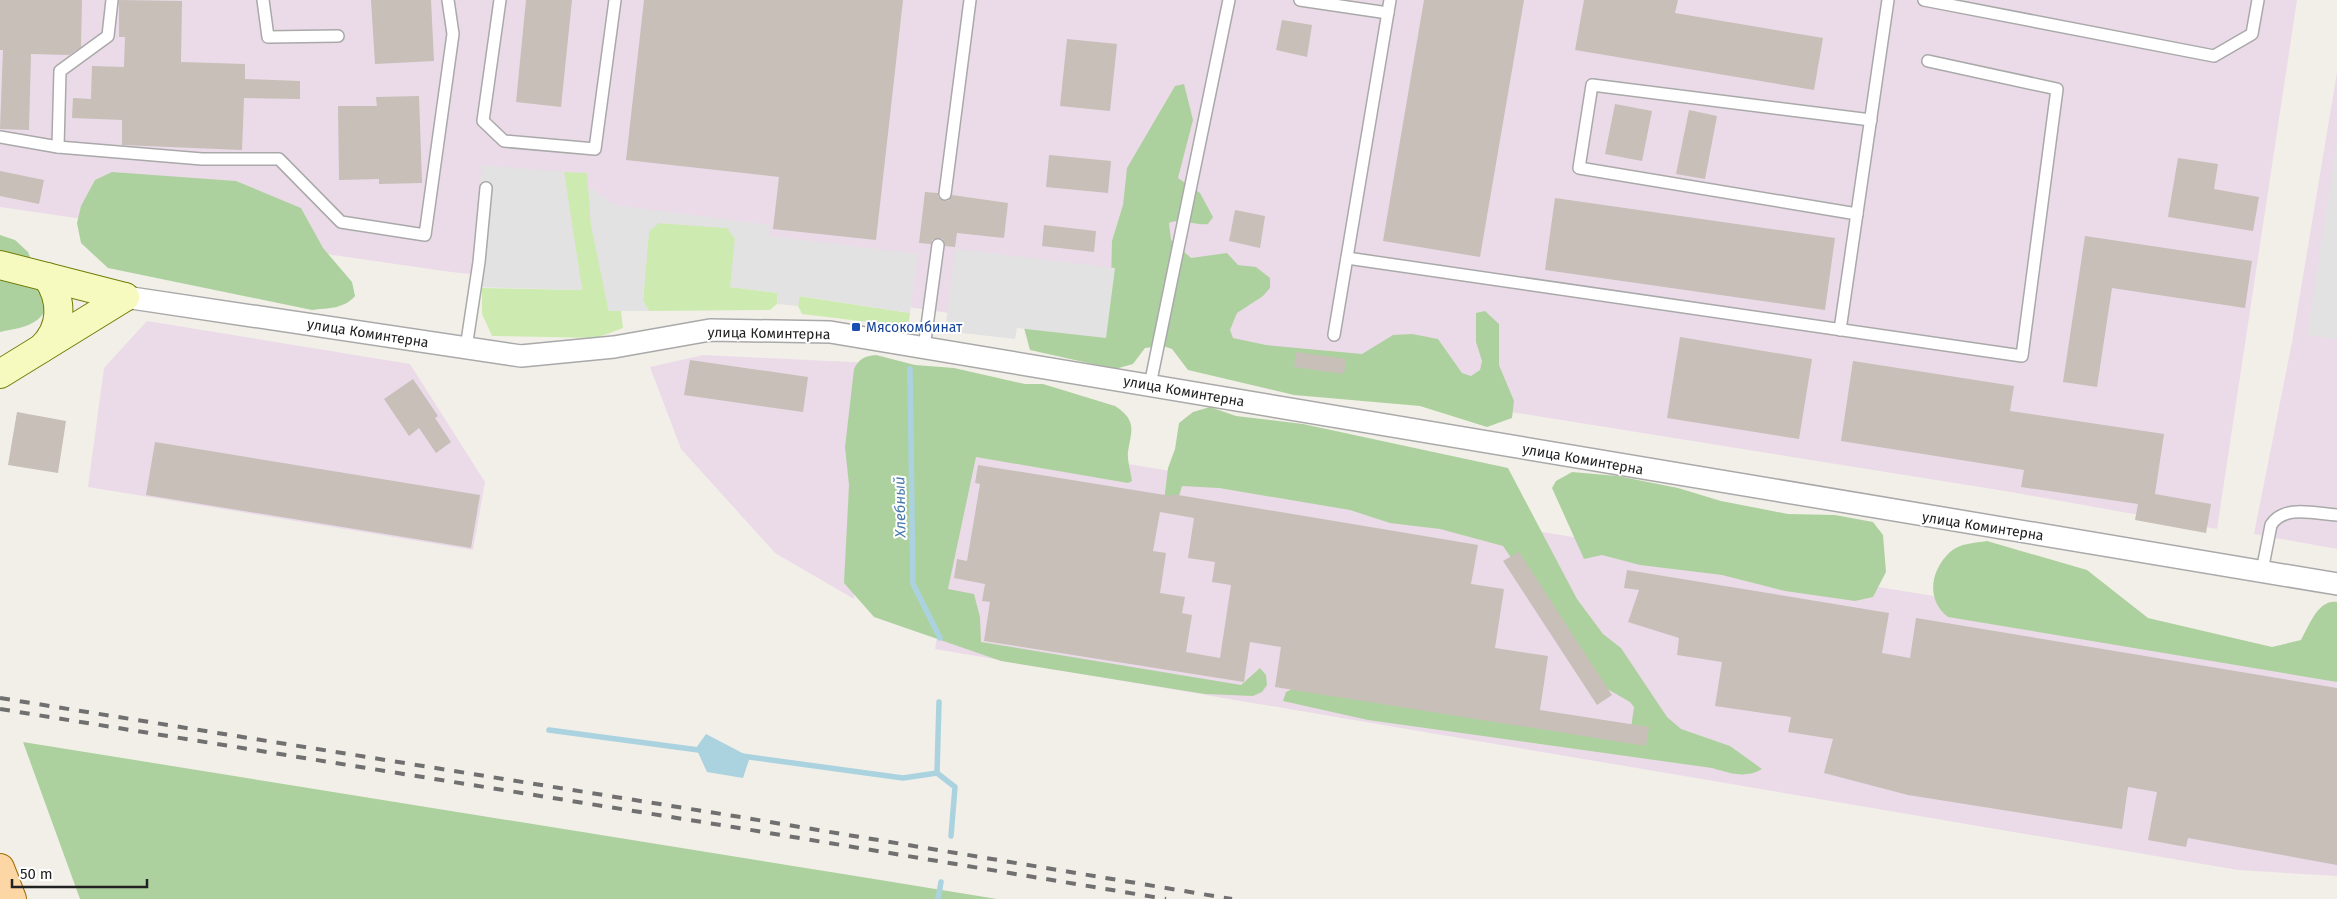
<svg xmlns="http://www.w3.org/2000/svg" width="2337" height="899" font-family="'Fira Sans',sans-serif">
	<rect width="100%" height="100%" fill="#f2efe9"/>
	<g fill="#ebdbe8">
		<path d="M0,0H2297L2217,529L2011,492L1517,413L1123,338L741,283L601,288L451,272L0,207Z"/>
		<path d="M2337,72V549L2254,534L2292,342Z"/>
		<path d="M147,321L410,364L485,482L473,550L88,487L104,368Z"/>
		<path d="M703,355L871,363L854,599L775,553L681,449L650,367Z"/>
		<path d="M969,438L2337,662V876L2238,870L935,649Z"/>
	</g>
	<g fill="#cdebb0">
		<path d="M564,172L587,173L591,225L609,311H621L623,328L596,338L492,336L482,314V288L582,290Z"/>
		<path d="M659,223L727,228L735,239L731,287L778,293L777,304L770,310L649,311L643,301L649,231Z"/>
		<path d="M799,296L910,313L909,321L901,326L802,314L798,306Z"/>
	</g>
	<g fill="#add19e">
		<path d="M1184,84L1193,120L1178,178L1200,193L1213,217L1208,224C1194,226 1182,217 1169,223L1171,240L1191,258L1227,253L1238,265L1256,267L1270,278V288L1263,296L1237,313L1230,330L1233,338L1266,345L1362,354L1393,335L1412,334L1438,339L1462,373L1471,376L1480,370L1482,361L1476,342V313L1485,311L1499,324V365L1514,401L1512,418L1487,427L1420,406L1294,395L1188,370L1172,349L1163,346L1145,348L1133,364L1115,369L1030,350L1023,324L1111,282L1112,241L1123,205L1127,168L1175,86Z"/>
		<path d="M112,172L236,181L301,208L323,248L352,282L355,296C344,309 328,308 312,310L108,268L81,243L77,223L81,206L95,180Z"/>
		<path d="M0,235L15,240L28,252L49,304C38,327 23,327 0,332Z"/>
		<path d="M876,355L915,365L954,368L1025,384H1043L1115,406C1138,421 1131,431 1128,452C1127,461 1131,472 1132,481L1128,483L976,457L948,589L974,594L980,617L981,642L1241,685L1260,668L1266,675L1267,685L1262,692L1253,696L1205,694L1001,661L874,617L844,583L849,485L845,447L854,369C859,359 864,356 876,355Z"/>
		<path d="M1210,407L1236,416L1303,424L1508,468L1577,599L1603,634L1621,648L1667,717L1681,729L1730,746L1762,769C1746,779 1729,773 1712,768L1368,720L1283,701L1286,692L1298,686L1630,735L1634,707L1630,702L1597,683L1503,546L1440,529L1390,523L1350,510L1219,488L1182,486L1177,503L1164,501L1168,468L1175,449L1179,423L1193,412Z"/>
		<path d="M1572,472L1618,476L1678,488L1721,501L1788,514L1835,515L1873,522L1883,535L1886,572L1873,597L1855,601L1785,591L1722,575L1640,565L1602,555L1584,559L1552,488L1556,481Z"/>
		<path d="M1987,541L2087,570L2148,618L2272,647L2301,640C2309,626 2318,599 2337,602V682L1948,617C1926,600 1930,571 1950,552C1960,543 1975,543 1987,541Z"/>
		<path d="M23,742L868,878L997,899H80Z"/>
	</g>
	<g fill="#e2e2e2">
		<path d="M2337,141V339L2307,335Z"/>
		<path d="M482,165L564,172L582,290L470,287Z"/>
		<path d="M589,186L614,205L770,225L769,236L918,254L910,313L800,296L798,306L777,304L778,293L730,287L735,239L727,228L659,223L649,231L643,301L649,311H609L591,225Z"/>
		<path d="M955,249L1115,268L1106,338L1017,328L1015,339L945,331Z"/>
	</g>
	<path fill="#aad3df" d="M706,734L750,757L743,778L707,772L696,748Z"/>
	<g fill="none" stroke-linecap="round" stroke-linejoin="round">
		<g stroke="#aad3df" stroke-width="5.5">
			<path d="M910,369L913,584L940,638"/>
			<path d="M939,702L937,773L955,787L951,836"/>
			<path d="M549,730L706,751"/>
			<path d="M742,756L903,778L937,773"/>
			<path d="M938,899L941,882"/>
		</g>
	</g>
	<g fill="#c7bfb8" fill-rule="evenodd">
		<path d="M0,0H82L81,47L69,55L31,54L29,130L0,129L3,50H0Z"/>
		<path d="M119,0L182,1L181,62L245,64V79L300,81V99L244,98L242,150L122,145V120L72,118L73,98L91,99L92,66L124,67L125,37H119Z"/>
		<path d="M371,0H431L434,61L375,64Z"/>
		<path d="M526,0H572L561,107L516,102Z"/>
		<path d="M644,0H903L876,240L773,229L779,177L626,160Z"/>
		<path d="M1424,0H1524L1480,257L1383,241Z"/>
		<path d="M1584,0H1678L1675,13L1823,38L1814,90L1575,50Z"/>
		<path d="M1282,20L1312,25L1307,57L1276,50Z"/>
		<path d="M1067,39L1117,44L1110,111L1060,106Z"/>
		<path d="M419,96L422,183L379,184V179L339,180L338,106H377L376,97Z"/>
		<path d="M1615,104L1652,111L1642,161L1605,154Z"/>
		<path d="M1689,110L1717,116L1705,179L1676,174Z"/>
		<path d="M1049,155L1111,161L1108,193L1046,187Z"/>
		<path d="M2178,158L2218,164L2214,189L2259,197L2253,231L2168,217Z"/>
		<path d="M0,171L44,180L39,204L0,196Z"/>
		<path d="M925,192L938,193V197L944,201H948L952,195L1008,203L1004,238L957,233L955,247L945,246L943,239L939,238L932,240L931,244L919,243Z"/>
		<path d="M1555,198L1835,238L1825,310L1545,270Z"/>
		<path d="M1235,210L1265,216L1260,248L1229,241Z"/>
		<path d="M1044,225L1096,231L1094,252L1042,246Z"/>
		<path d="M2085,236L2252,261L2245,308L2112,288L2097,387L2063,382Z"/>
		<path d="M1680,337L1812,359L1799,439L1667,418Z"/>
		<path d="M1296,352L1346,359L1344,374L1294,367Z"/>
		<path d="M690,360L808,377L803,412L684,395Z"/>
		<path d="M1853,361L2014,386L2010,411L2164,434L2155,494L2211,504L2206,533L2135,520L2138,504L2021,487L2024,470L1841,441Z"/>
		<path d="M413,379L438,416L435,418L451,442L436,453L419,428L409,436L384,399Z"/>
		<path d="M17,412L66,421L58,473L8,465Z"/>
		<path d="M155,442L480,495L471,548L146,495Z"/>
		<path d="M978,465L1171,496L1172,494L1478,545L1471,584L1504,589L1495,648L1548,656L1540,710L1649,727L1646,746L1275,687L1281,647L1250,642L1244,682L984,641L990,602L982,601L985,584L954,578L957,559L967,561L980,484L975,483ZM1160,512L1194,518L1188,558L1215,562L1212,582L1231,585L1220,658L1186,652L1192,615L1182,613L1185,597L1160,593L1166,553L1153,551Z"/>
		<path d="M1519,552L1612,695L1597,705L1503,561Z"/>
		<path d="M1627,570L1889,613L1882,653L1910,658L1916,618L2337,688V865L2188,838L2186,847L2148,840L2157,792L2128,787L2122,829L1908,795L1824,773L1833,739L1788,732L1791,717L1715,706L1722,662L1677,655L1679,638L1628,622L1639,590L1624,588Z"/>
	</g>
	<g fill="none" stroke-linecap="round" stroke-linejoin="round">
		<g stroke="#a9a9a9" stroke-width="14">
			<g id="lane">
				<path d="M263,0L268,37L338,36"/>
				<path d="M500,0L483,121L504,141L595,149L615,0"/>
				<path d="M1300,0L1388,13"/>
				<path d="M1924,0L2214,56L2252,34L2258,0"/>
				<path d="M0,137L58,147L60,71L108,36L112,0"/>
				<path d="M58,147L202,159H279L341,222L425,235L453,34L448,0"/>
				<path d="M945,194L970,0"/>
				<path d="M1857,214L1579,168L1592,85L1871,120"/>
				<path d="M1347,258L2022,356L2057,89L1928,61"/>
				<path d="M1840,330L1888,0"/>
				<path d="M1334,335L1390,0"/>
				<path d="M466,348L479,262L486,188"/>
				<path d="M924,348L938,245"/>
				<path d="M1150,385L1229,0"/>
				<path d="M2262,571L2271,525C2284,504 2316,514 2337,515"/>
			</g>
		</g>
		<g stroke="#a9a9a9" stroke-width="24">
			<path id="street" d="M125,297L521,356L614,347L710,330L830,332L2337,584"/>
		</g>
		<g stroke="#707d05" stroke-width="30">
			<g id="secondary">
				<path d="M0,265L125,297"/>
				<path d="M42,348C63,328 63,300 47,277"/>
				<path d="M0,374L125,297"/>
			</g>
		</g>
		<g stroke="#a06b00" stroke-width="30">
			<path id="primary" d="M0,868L12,899"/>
		</g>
		<use href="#lane" stroke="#fff" stroke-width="11"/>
		<use href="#street" stroke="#fff" stroke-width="21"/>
		<use href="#secondary" stroke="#f7fabf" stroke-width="28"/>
		<use href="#primary" stroke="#fcd6a4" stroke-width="28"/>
		<g stroke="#707070" stroke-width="4" stroke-dasharray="10 10" stroke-linecap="butt">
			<path d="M0,698L734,816L1232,899"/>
			<path d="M0,709L733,827L1166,899"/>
		</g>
	</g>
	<rect fill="#1a4fb4" stroke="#fff" stroke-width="2" x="851" y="322" width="10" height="10" rx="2.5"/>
	<g text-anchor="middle" stroke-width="4" stroke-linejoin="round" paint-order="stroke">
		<g font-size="14" fill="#164399" stroke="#fff" text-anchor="start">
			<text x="866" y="332">Мясокомбинат</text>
		</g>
		<g font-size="14" fill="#222" stroke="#fff">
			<text transform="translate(368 333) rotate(9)" y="5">улица Коминтерна</text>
			<text transform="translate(769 333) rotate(1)" y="5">улица Коминтерна</text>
			<text transform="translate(1184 391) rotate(10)" y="5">улица Коминтерна</text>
			<text transform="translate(1583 459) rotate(10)" y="5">улица Коминтерна</text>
			<text transform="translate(1983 526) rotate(9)" y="5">улица Коминтерна</text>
		</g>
		<g font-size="15" font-style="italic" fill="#4a7aab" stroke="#fff">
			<text transform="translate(900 507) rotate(-91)" y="5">Хлебный</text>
		</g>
	</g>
	<path d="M12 879v8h135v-8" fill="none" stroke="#222222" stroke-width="2.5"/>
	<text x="20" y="879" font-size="15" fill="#222222" stroke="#ffffff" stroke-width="4" paint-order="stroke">50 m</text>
</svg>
